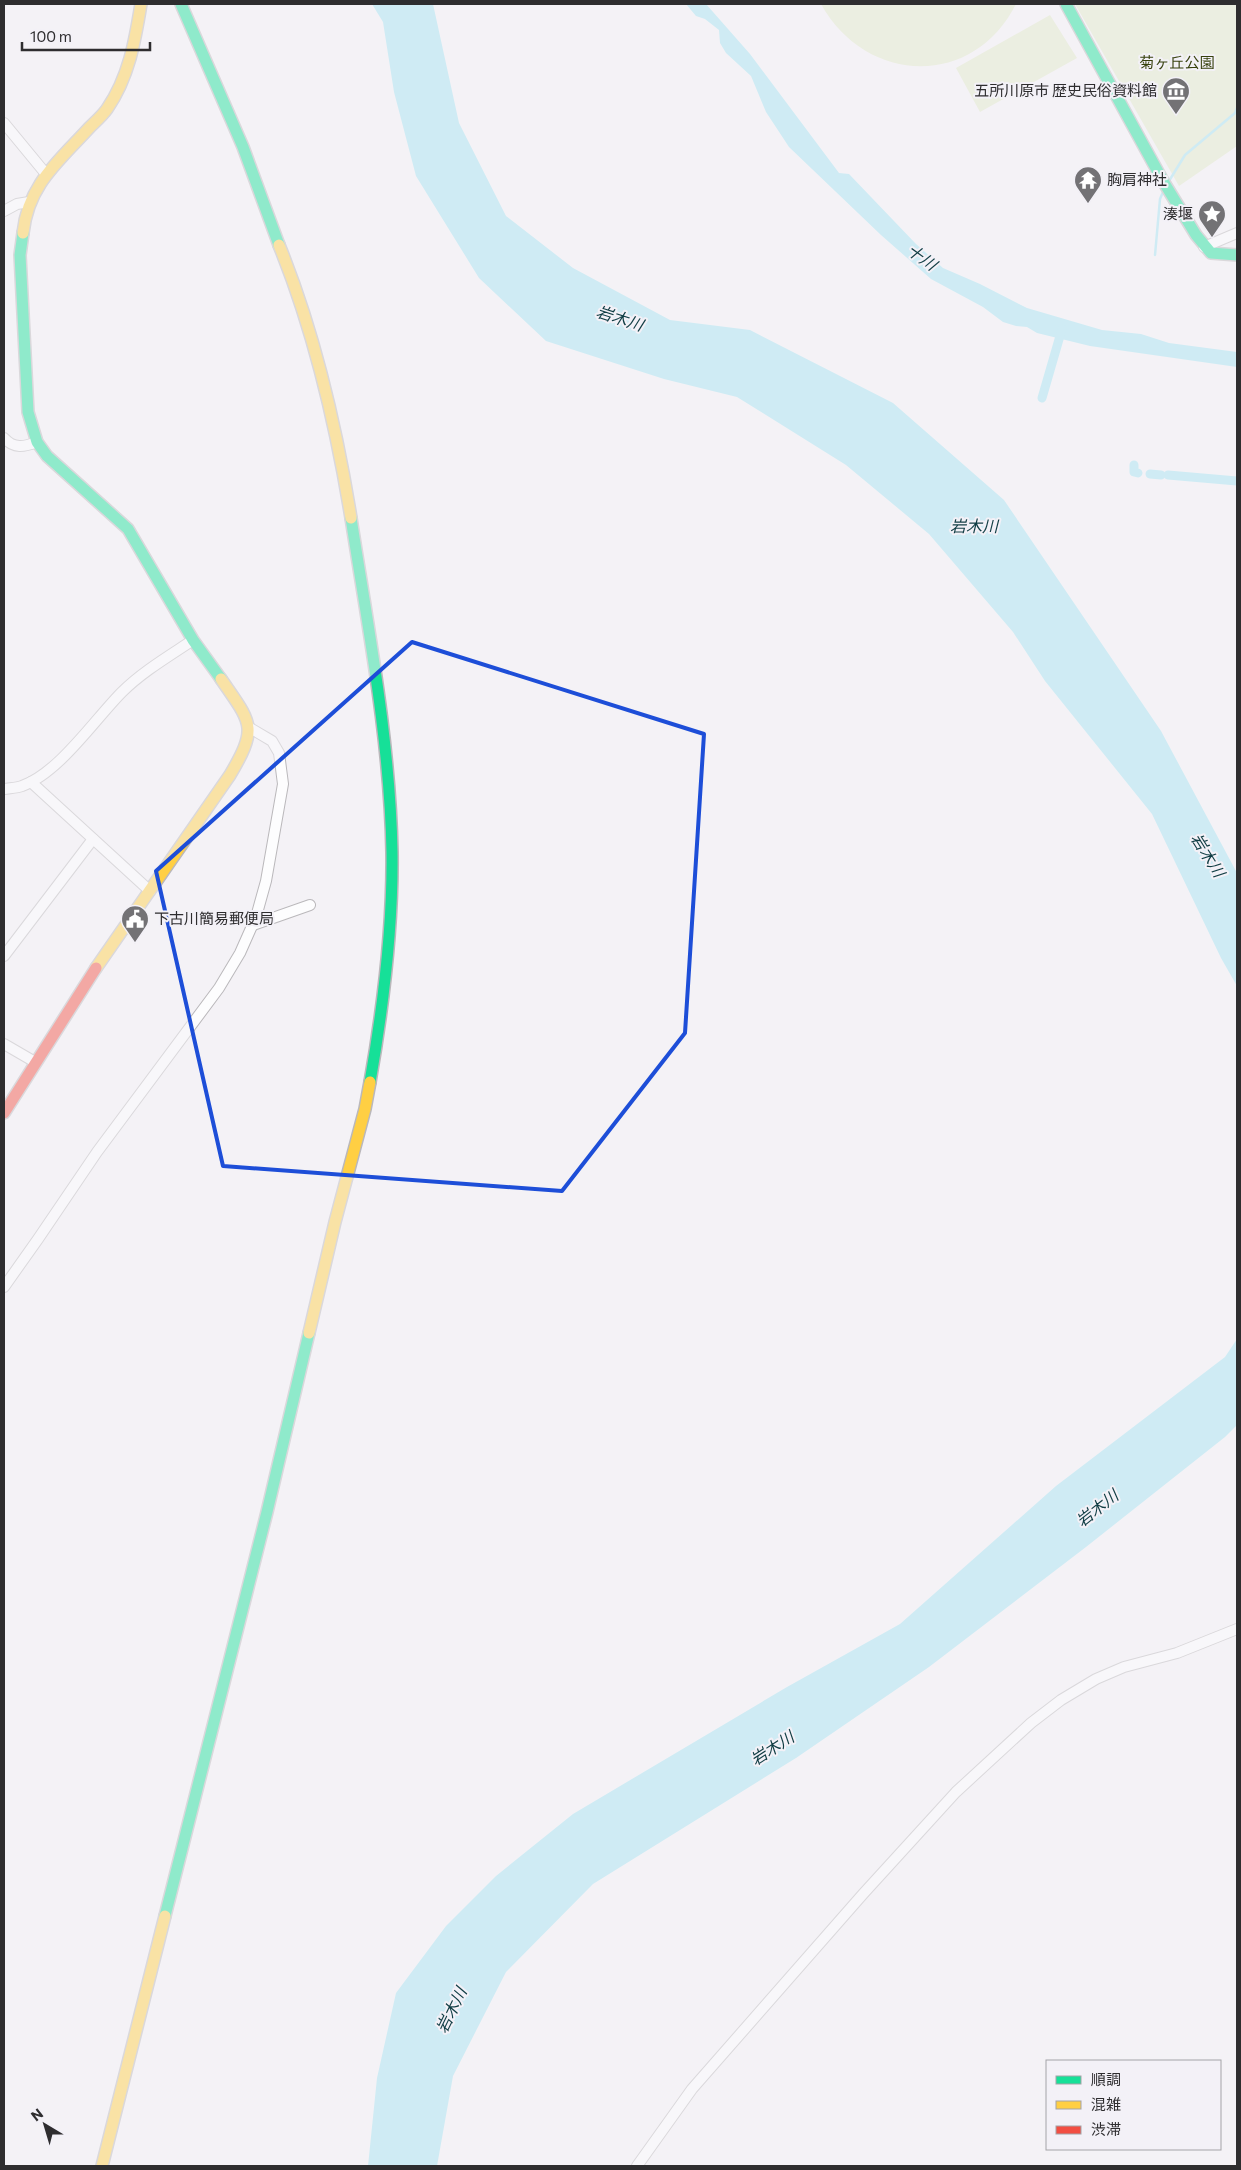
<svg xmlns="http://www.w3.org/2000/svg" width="1241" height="2170" font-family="Commissioner,'Noto Sans JP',sans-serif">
	<rect width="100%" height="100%" fill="#f4f2f6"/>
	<g fill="#e0e8c7">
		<path d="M821,4H1016C973,89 866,85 821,4Z"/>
		<path d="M1075,4H1237V146L1179,186Z"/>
		<path d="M1050,15L1077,58L980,112L956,68Z"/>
	</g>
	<g fill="#a2e3f1">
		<path d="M372,4H433L459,123L506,216L573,268L670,320L750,330L893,403L1004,500L1161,731L1237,873V986L1221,958L1152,814L1045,681L1013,632L929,534L846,465L737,397L664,379L546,341L479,278L416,176L394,92L383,22Z"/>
		<path d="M686,4H706L750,54L839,173L849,174L916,244L943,268L980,284L1027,308L1102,330L1141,334L1169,343L1237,352V367L1090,346L1037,333L1027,327L1016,326L1003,322L983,307L931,279L881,235L789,147L766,112L751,76L726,53L720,43L719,30L705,19L696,16Z"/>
		<path d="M1237,1339V1425L1225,1437L1086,1547L929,1667L796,1758L593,1884L506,1972L453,2076L437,2166H368L377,2078L396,1993L446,1926L496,1876L573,1814L787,1687L900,1624L1056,1486L1225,1357Z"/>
	</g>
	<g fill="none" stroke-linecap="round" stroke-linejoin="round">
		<g stroke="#a2e3f1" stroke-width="2.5">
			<path d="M1169,181L1185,155L1235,113L1237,108"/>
			<path d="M1155,255L1160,199L1163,192"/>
		</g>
		<g stroke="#a2e3f1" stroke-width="9">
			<path d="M1042,398L1062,329"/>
			<path d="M1134,465V472L1138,473"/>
			<path d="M1150,474L1161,475"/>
			<path d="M1168,475L1237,481"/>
		</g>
		<g stroke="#bab8bb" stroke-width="12">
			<g id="street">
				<path d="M4,123L46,174"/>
				<path d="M4,211L17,204L29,202"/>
				<path d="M1204,247L1237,233"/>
				<path d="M4,438C14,449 24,447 37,442"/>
				<path d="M31,782L150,891"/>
				<path d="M4,789C10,788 17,788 22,786C59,773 95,719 122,692C142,672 169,656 193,640"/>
				<path d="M253,925L310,905"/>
				<path d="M4,956L93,839"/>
				<path d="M4,1044L35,1062"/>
				<path d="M4,1287L38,1239L97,1152L219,988L240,953L256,917L266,881L283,784L279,753L272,741L250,728"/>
				<path d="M637,2166L692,2089L863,1894L956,1792L1031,1723L1061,1700L1096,1679L1124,1667L1177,1653L1237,1629"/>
			</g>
		</g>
		<g stroke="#bab8bb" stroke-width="14">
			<g id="fast">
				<path d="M181,4L243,147L279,245"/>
				<path d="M1066,4L1163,181L1196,235L1211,253L1237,255"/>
				<path d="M23,233L20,255L28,412L37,442L47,456L128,529L193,640L221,679"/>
				<path d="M351,518C368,628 390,740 392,852C393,927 383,1008 370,1082"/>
				<path d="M165,1916L267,1512L309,1333"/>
			</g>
		</g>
		<g stroke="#bab8bb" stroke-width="14">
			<g id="slow">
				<path d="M23,233C28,185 58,162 89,128C95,122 102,116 107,109C129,77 135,41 141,4"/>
				<path d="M279,245C314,331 336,425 351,518"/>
				<path d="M96,968L230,775C259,726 251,723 221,679"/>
				<path d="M309,1333L335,1222L365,1109L370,1082"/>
				<path d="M102,2166L165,1916"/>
			</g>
		</g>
		<g stroke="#bab8bb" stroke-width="14">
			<path id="jam" d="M4,1113L96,968"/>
		</g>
		<use href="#street" stroke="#fdfdfe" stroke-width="10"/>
		<use href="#fast" stroke="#16e098" stroke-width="11"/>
		<use href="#slow" stroke="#ffcf43" stroke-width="11"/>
		<use href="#jam" stroke="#f24e42" stroke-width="11"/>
	</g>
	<path d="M0 0H1241V2170H0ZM412,642L704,734L685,1033L562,1191L223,1166L156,871Z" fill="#f4f2f6" fill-opacity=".55" fill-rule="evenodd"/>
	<path fill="none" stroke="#1d4ed8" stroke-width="4" stroke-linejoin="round" d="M412,642L704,734L685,1033L562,1191L223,1166L156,871Z"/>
	<defs>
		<g id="museum-pin" transform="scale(1.4375)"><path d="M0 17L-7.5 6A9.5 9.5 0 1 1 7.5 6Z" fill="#737275" stroke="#f3f1f7"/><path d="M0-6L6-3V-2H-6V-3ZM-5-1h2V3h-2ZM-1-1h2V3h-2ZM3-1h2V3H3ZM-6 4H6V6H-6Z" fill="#fff"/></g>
		<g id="temple-pin" transform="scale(1.4375)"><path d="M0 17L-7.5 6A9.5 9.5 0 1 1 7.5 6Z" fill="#737275" stroke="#f3f1f7"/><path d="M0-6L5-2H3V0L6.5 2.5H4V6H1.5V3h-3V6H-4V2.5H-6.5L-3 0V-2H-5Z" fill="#fff"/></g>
		<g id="sight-pin" transform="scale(1.4375)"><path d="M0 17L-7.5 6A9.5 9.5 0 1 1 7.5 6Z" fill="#737275" stroke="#f3f1f7"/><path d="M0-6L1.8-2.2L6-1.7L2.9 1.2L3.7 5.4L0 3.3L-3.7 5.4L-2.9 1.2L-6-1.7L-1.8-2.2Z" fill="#fff"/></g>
		<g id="civic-pin" transform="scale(1.4375)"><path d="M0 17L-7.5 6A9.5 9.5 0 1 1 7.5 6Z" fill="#737275" stroke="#f3f1f7"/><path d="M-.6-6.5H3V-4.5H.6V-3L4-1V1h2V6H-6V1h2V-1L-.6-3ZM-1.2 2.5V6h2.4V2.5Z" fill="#fff"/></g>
	</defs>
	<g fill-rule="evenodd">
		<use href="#museum-pin" x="1176" y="91"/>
		<use href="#temple-pin" x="1088" y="180"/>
		<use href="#sight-pin" x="1212" y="214"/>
		<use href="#civic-pin" x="135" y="919"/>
	</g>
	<g text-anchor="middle" stroke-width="4" stroke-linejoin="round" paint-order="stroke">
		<g font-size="15" fill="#37410d" stroke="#f3f1f7">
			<text x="1177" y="68">菊ヶ丘公園</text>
		</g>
		<g font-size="15" fill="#2e2d2f" stroke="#f3f1f7" text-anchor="end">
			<text x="1157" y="96">五所川原市 歴史民俗資料館</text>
			<text x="1107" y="185" text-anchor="start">胸肩神社</text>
			<text x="1193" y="219">湊堰</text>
			<text x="154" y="924" text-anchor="start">下古川簡易郵便局</text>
		</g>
		<g font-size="16" font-style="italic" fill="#0f3c43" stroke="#f3f1f7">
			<text transform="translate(922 257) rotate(36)" y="6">十川</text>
			<text transform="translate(620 318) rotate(18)" y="6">岩木川</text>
			<text x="974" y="532">岩木川</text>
			<text transform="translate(1208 855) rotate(58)" y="6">岩木川</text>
			<text transform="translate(1097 1508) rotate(-38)" y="6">岩木川</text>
			<text transform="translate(772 1748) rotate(-33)" y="6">岩木川</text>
			<text transform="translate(451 2010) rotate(-64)" y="6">岩木川</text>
		</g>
	</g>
	<rect width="1241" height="2170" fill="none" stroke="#2e2d2f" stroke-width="10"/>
	<rect x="1046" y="2060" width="175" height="90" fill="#f3f1f7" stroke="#a4a3a7"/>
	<rect x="1056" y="2076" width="25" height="8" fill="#16e098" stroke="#a4a3a7"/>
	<text x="1091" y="2085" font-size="15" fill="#2e2d2f">順調</text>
	<rect x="1056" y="2101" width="25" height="8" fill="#ffcf43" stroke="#a4a3a7"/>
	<text x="1091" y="2110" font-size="15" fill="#2e2d2f">混雑</text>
	<rect x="1056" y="2126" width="25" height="8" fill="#f24e42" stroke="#a4a3a7"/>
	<text x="1091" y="2135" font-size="15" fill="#2e2d2f">渋滞</text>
	<g transform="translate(45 2125) rotate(322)" stroke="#f3f1f7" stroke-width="4" paint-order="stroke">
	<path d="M0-4L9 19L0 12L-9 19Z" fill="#2e2d2f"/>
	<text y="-8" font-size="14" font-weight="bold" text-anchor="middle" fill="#2e2d2f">N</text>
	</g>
	<path d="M22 42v8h128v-8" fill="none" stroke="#2e2d2f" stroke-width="2.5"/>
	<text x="30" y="42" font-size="15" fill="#2e2d2f" stroke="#f3f1f7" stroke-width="4" paint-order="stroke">100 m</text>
</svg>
